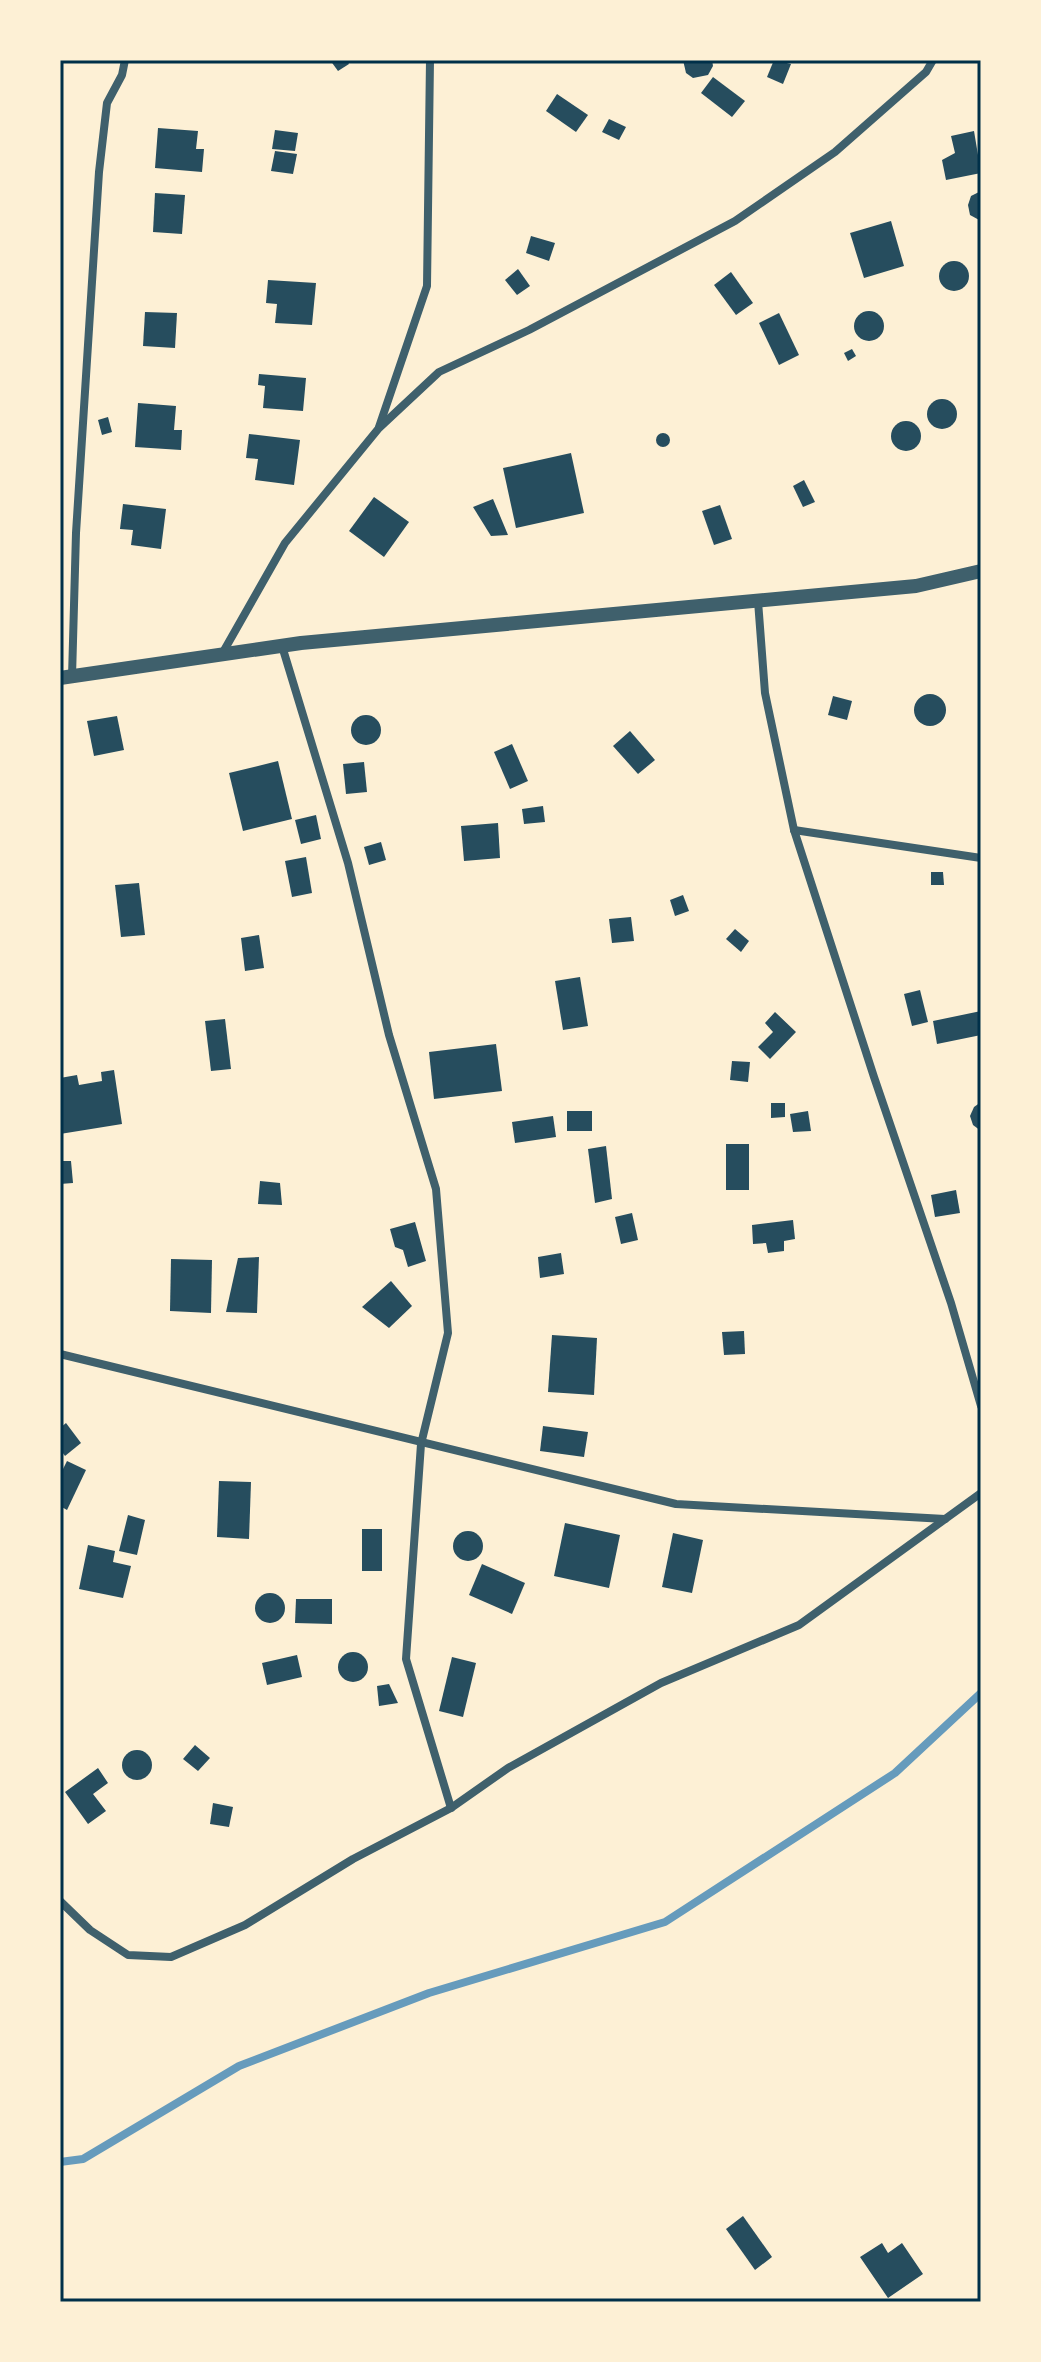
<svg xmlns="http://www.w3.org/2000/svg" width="1041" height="2362" font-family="'Nunito Sans',sans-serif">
	<rect width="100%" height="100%" fill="#fdf0d5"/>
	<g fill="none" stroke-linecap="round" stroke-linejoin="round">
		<path stroke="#669bbc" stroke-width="8" d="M60,2162L83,2159L239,2066L429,1993L665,1922L895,1773L981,1693"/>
	</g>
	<g fill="#264d5e">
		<path d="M330,60H347L349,64L338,71Z"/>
		<path d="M683,60H712L713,66L708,75L693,78L686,73Z"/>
		<path d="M774,60L791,64L783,84L767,77Z"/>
		<path d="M713,77L745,101L732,117L701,93Z"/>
		<path d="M557,94L588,115L576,132L546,111Z"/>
		<path d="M609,119L626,127L619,140L602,132Z"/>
		<path d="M158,128L198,131L196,149H204L202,172L155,168Z"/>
		<path d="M275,130L298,133L295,151L272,149Z"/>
		<path d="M974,131L981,173L946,180L942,160L955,153L951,136Z"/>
		<path d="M275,151L297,154L293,174L271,171Z"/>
		<path d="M981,191V221L970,215L968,205L971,196Z"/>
		<path d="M155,193L185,195L182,234L153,232Z"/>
		<path d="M891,221L904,266L864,278L850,233Z"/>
		<path d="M531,236L555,243L549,261L526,253Z"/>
		<circle cx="954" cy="276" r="15"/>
		<path d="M518,269L530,286L517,295L505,280Z"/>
		<path d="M731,272L753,303L736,315L714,285Z"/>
		<path d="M268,280L316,283L312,325L275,323L277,304L266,303Z"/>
		<circle cx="869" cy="326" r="15"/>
		<path d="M145,312L177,313L175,348L143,346Z"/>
		<path d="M779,313L799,355L779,365L759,323Z"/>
		<path d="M852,349L856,356L848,361L844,353Z"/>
		<path d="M259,374L306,378L303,411L263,408L265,386L258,385Z"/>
		<circle cx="942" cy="414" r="15"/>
		<path d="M138,403L176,406L174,430H182L181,450L135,447Z"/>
		<path d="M108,417L112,432L102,435L98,420Z"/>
		<circle cx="906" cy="436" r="15"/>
		<circle cx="663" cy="440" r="7"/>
		<path d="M249,434L300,440L294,485L255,480L258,459L246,458Z"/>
		<path d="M571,453L584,513L516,528L503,468Z"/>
		<path d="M804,480L815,502L803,507L793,486Z"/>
		<path d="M374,497L409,522L384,557L349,531Z"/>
		<path d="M493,499L508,535L491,536L473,507Z"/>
		<path d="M123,504L166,509L161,549L131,545L133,530L120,529Z"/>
		<path d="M720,505L732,539L714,545L702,511Z"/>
		<circle cx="930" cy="710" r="16"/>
		<path d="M833,696L852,701L847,720L828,715Z"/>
		<circle cx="366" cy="730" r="15"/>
		<path d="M117,716L124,750L94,756L87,721Z"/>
		<path d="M630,731L655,760L638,774L613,746Z"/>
		<path d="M512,744L528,781L510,789L494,752Z"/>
		<path d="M278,761L292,819L243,831L229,773Z"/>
		<path d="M364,762L367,792L346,794L343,764Z"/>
		<path d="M543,806L545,822L524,824L522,809Z"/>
		<path d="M316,815L321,839L301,844L295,820Z"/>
		<path d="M498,823L500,858L464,861L461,826Z"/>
		<path d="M381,842L386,860L369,865L364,847Z"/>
		<path d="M306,857L312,893L292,897L285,861Z"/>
		<path d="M931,872H943L944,885H931Z"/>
		<path d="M139,883L145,935L121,937L115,885Z"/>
		<path d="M683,895L689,911L675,916L670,900Z"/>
		<path d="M631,917L634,941L612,943L609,919Z"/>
		<path d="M735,929L749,941L741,952L726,939Z"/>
		<path d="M259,935L264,968L245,971L241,938Z"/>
		<path d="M580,977L588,1026L563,1030L555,981Z"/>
		<path d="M920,990L928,1022L912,1026L904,994Z"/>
		<path d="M981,1011V1035L937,1044L933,1021Z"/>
		<path d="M775,1012L796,1032L770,1059L758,1047L773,1032L765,1023Z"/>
		<path d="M225,1019L231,1069L211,1071L205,1021Z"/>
		<path d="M496,1044L502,1091L434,1099L429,1052Z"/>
		<path d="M732,1061L750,1062L748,1082L730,1080Z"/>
		<path d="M114,1070L122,1124L60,1134V1078L77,1075L79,1085L102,1081L101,1072Z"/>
		<path d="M981,1102V1131L973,1125L970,1116L974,1107Z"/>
		<path d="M771,1103H785V1117L771,1118Z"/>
		<rect x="567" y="1111" width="25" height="20"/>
		<path d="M808,1111L811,1131L793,1132L790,1114Z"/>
		<path d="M553,1116L556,1137L515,1143L512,1122Z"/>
		<rect x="726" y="1144" width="23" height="46"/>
		<path d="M606,1146L612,1199L595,1203L588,1149Z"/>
		<path d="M60,1161H71L73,1183L60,1184Z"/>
		<path d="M260,1181L280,1183L282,1205L258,1204Z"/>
		<path d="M956,1190L960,1213L935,1217L931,1195Z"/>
		<path d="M632,1213L638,1240L621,1244L615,1217Z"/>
		<path d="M793,1220L795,1239L784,1241V1251L768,1253L766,1243L753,1244L752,1225Z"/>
		<path d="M415,1222L426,1261L408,1267L403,1250L395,1247L390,1229Z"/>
		<path d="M561,1253L564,1274L540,1278L538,1257Z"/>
		<path d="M259,1257L257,1313L226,1312L238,1258Z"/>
		<path d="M171,1259L212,1260L211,1313L170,1311Z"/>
		<path d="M391,1281L412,1306L389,1328L362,1307Z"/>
		<path d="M744,1331L745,1354L724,1355L722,1332Z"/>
		<path d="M552,1335L597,1338L594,1395L548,1392Z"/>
		<path d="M66,1423L81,1443L65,1456L60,1449V1428Z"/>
		<path d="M543,1426L588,1432L584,1457L540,1451Z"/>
		<path d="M67,1461L86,1470L67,1510L60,1506V1475Z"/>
		<path d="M219,1481L251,1482L249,1539L217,1537Z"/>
		<path d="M128,1515L145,1520L137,1555L119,1551Z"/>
		<path d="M565,1523L620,1535L609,1588L554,1576Z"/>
		<rect x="362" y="1529" width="20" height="42"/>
		<circle cx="468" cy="1546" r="15"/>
		<path d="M673,1533L703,1540L692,1593L662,1587Z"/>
		<path d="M88,1545L115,1551L113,1562L131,1566L123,1598L79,1589Z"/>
		<path d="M482,1564L525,1583L512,1614L469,1595Z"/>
		<circle cx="270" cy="1608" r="15"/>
		<path d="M296,1599H332V1624L295,1623Z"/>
		<circle cx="353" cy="1667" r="15"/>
		<path d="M297,1655L302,1677L267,1685L262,1663Z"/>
		<path d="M452,1657L476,1663L463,1717L439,1711Z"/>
		<path d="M389,1684L398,1703L379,1706L377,1686Z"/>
		<path d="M195,1745L210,1758L198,1771L183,1759Z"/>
		<circle cx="137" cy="1765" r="15"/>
		<path d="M98,1768L108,1783L93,1794L106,1811L88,1824L65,1792Z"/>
		<path d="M213,1803L233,1807L229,1827L210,1824Z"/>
		<path d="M743,2216L772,2257L755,2270L726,2229Z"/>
		<path d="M882,2243L888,2253L902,2243L923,2274L888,2298L860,2257Z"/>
	</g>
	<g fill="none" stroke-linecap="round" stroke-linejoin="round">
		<g stroke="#3f606c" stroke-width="8">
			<path d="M379,427L427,286L430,60"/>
			<path d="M758,601L765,693L794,830L874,1077L951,1303L981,1406"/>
			<path d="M282,646L348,863L389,1035L436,1189L448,1333L421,1444L406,1659L451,1808"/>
			<path d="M222,654L285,543L379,428L439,372L529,330L735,221L835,152L926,72L933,60"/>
			<path d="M72,677L76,533L99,172L107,103L122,75L125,60"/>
			<path d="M794,830L981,858"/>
			<path d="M60,1354L676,1504L945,1519"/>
			<path d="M60,1901L90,1930L128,1955L171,1957L245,1925L353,1859L451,1808L508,1768L661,1683L799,1625L981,1493"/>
		</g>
		<path stroke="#3f606c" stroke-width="14" d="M60,678L301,643L916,586L981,571"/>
	</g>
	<rect width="1041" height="2362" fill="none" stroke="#fdf0d5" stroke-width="124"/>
	<rect x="62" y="62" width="917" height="2238" fill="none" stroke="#003049" stroke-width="3"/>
</svg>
